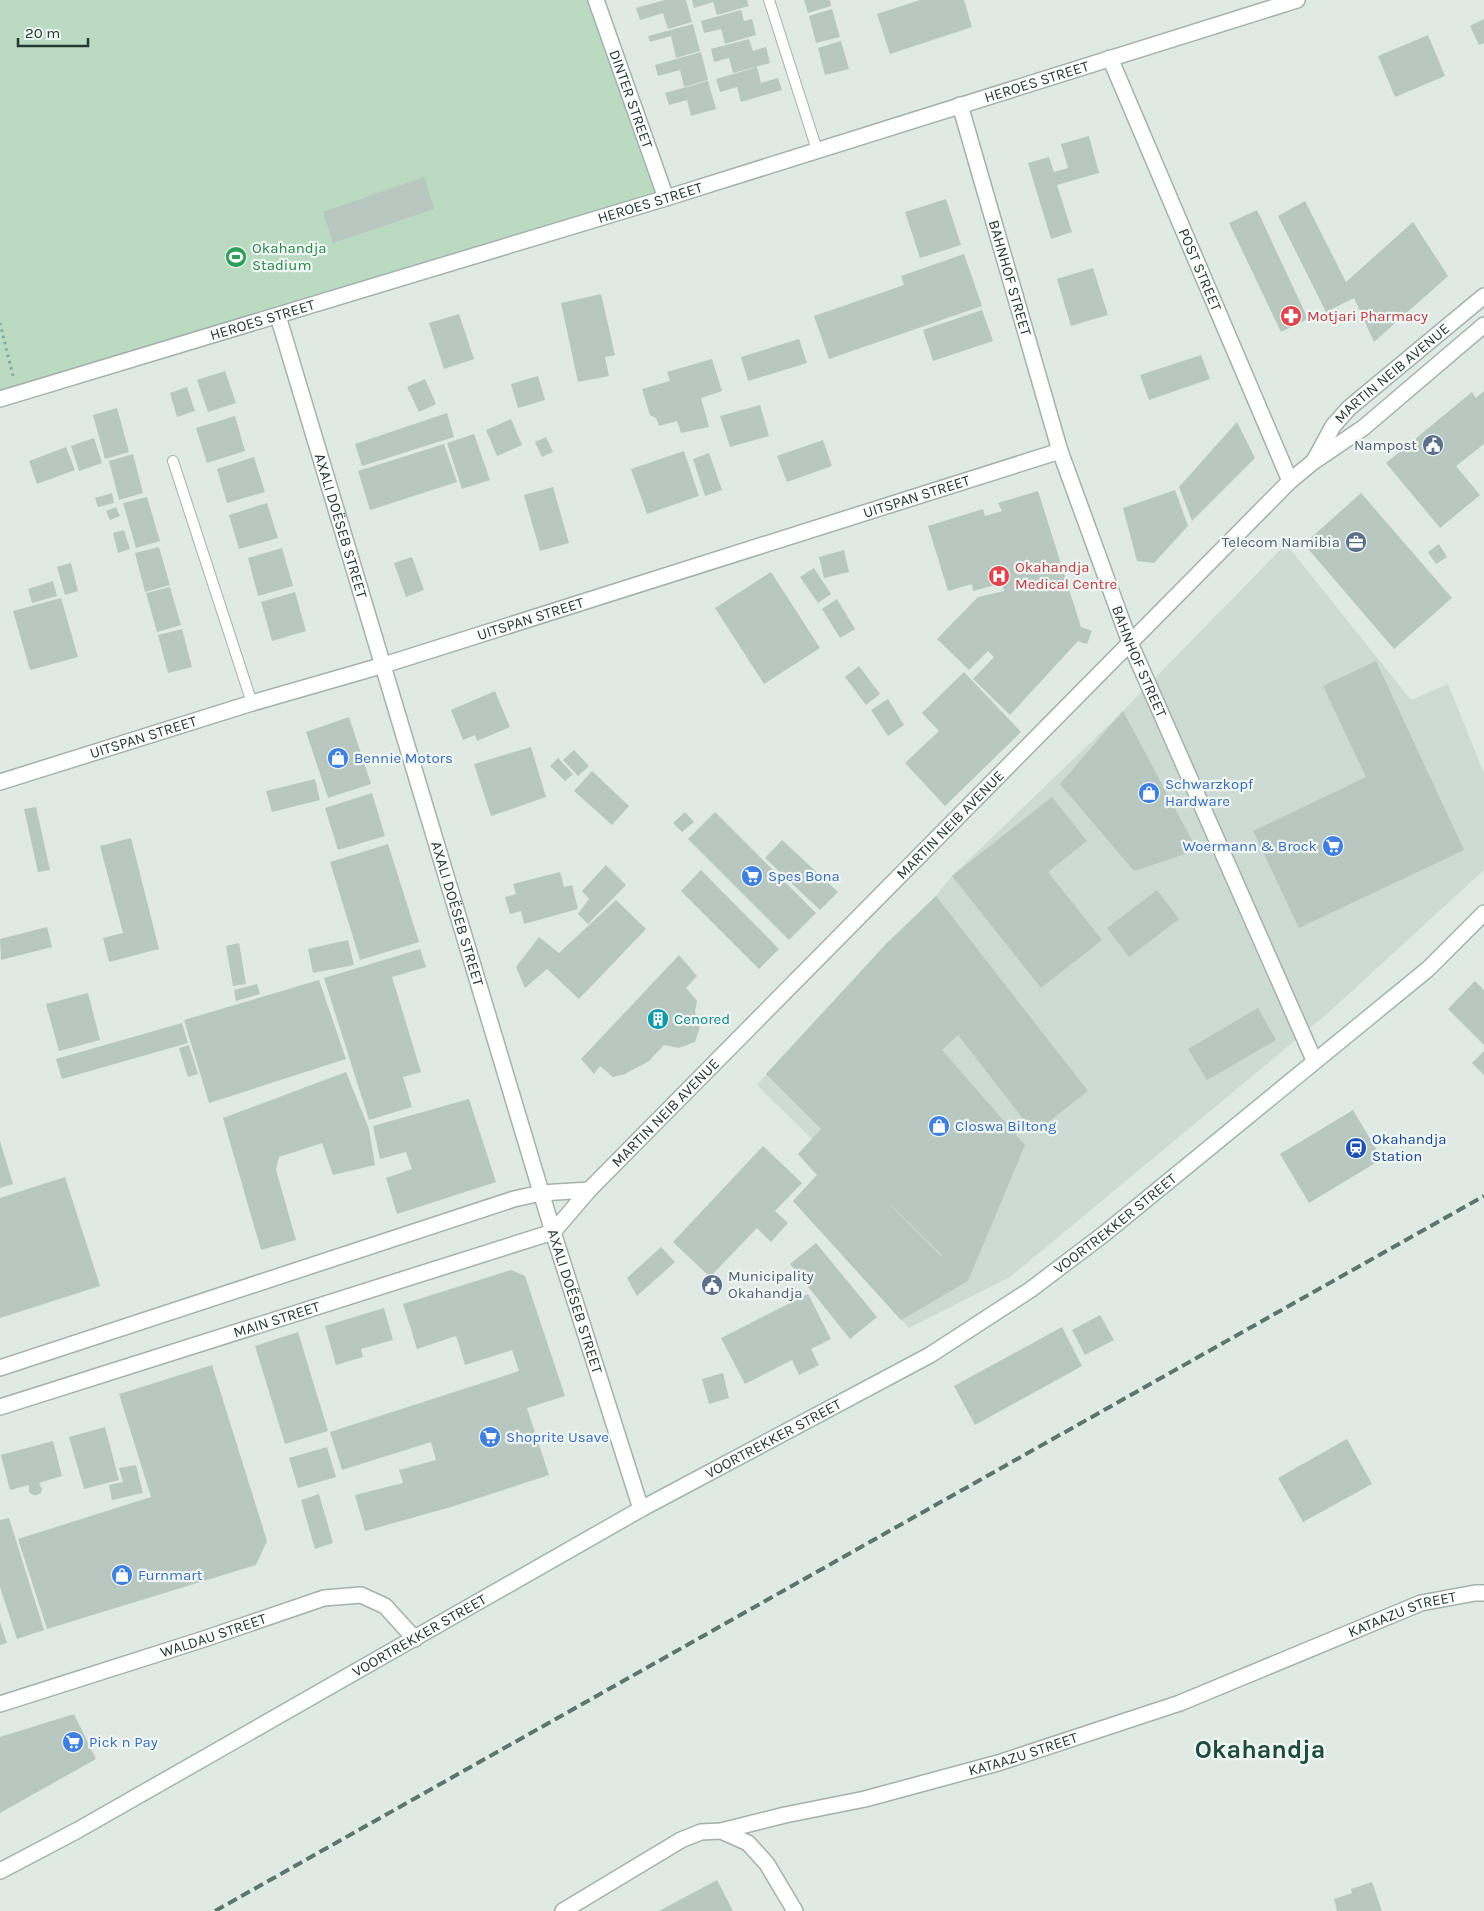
<svg xmlns="http://www.w3.org/2000/svg" width="1484" height="1911" font-family="Karla,sans-serif">
	<rect width="100%" height="100%" fill="#e0eae5"/>
	<path fill="#cedad4" d="M1286,544L1411,700L1448,684L1484,773V870L1327,1014L1010,1277L909,1328L793,1201L817,1175L798,1154L812,1139L757,1085L886,944L936,896L952,876L1118,716Z"/>
	<path fill="#badac2" d="M0,0H596L666,198L0,399Z"/>
	<g fill="#b9c7c1" fill-rule="evenodd">
		<path d="M665,0H686L692,22L668,29L663,13L640,20L636,8Z"/>
		<path d="M692,0H747L749,6L717,15L713,2L694,8Z"/>
		<path d="M804,0H830L831,6L808,13Z"/>
		<path d="M920,0H964L972,27L890,54L877,14Z"/>
		<path d="M832,9L840,37L816,43L809,16Z"/>
		<path d="M741,10L744,21L752,19L756,35L725,44L721,29L704,33L701,21Z"/>
		<path d="M1484,19V43L1479,45L1470,26Z"/>
		<path d="M693,24L700,51L676,58L671,36L650,42L648,36Z"/>
		<path d="M1428,35L1445,76L1395,97L1378,56Z"/>
		<path d="M749,39L753,51L766,47L770,63L733,73L729,58L714,62L711,49Z"/>
		<path d="M841,41L849,69L825,75L818,48Z"/>
		<path d="M701,52L708,80L684,87L680,70L658,76L655,65Z"/>
		<path d="M757,67L761,83L778,78L782,90L741,102L737,87L720,92L716,79Z"/>
		<path d="M708,81L716,109L691,116L687,100L669,105L665,93Z"/>
		<path d="M1089,136L1099,173L1057,185L1072,232L1051,239L1028,163L1049,157L1054,172L1068,168L1061,144Z"/>
		<path d="M424,177L434,209L333,243L323,212Z"/>
		<path d="M946,199L961,245L920,258L905,212Z"/>
		<path d="M1305,201L1346,282L1413,222L1448,276L1374,342L1354,298L1326,312L1278,216Z"/>
		<path d="M1257,210L1308,319L1281,332L1229,223Z"/>
		<path d="M964,254L982,306L829,359L814,316L904,285L901,276Z"/>
		<path d="M1093,268L1108,315L1071,326L1057,279Z"/>
		<path d="M601,294L615,355L605,357L609,376L578,382L561,303Z"/>
		<path d="M982,310L993,341L933,361L923,330Z"/>
		<path d="M459,314L474,359L444,369L429,323Z"/>
		<path d="M799,339L807,363L748,381L741,357Z"/>
		<path d="M1201,355L1210,379L1149,400L1140,375Z"/>
		<path d="M712,359L722,391L701,398L709,427L681,433L677,421L659,426L656,418L650,415L642,389L670,381L667,372Z"/>
		<path d="M225,371L236,403L208,412L197,380Z"/>
		<path d="M538,376L545,400L518,408L511,384Z"/>
		<path d="M425,379L436,404L419,412L407,387Z"/>
		<path d="M187,387L195,411L177,417L170,393Z"/>
		<path d="M1484,391V444L1456,466L1480,495L1440,528L1386,463L1472,392L1476,398Z"/>
		<path d="M760,405L769,436L730,447L720,416Z"/>
		<path d="M117,408L129,452L105,459L93,415Z"/>
		<path d="M447,413L454,437L362,466L355,444Z"/>
		<path d="M235,416L245,451L207,463L196,428Z"/>
		<path d="M511,419L522,445L497,456L486,430Z"/>
		<path d="M1237,422L1255,458L1192,521L1179,487Z"/>
		<path d="M474,434L490,480L462,489L447,443Z"/>
		<path d="M546,437L553,452L542,457L535,442Z"/>
		<path d="M94,438L102,463L79,471L71,446Z"/>
		<path d="M823,440L832,466L787,482L777,456Z"/>
		<path d="M444,444L457,482L370,510L358,471Z"/>
		<path d="M66,447L75,470L37,484L29,461Z"/>
		<path d="M684,451L699,496L647,514L631,469Z"/>
		<path d="M709,453L722,490L705,496L693,459Z"/>
		<path d="M133,454L143,493L119,500L109,461Z"/>
		<path d="M254,457L265,492L227,503L217,469Z"/>
		<path d="M553,487L569,543L540,551L524,495Z"/>
		<path d="M1175,490L1188,526L1154,563L1137,561L1123,508Z"/>
		<path d="M1038,491L1081,627L1092,631L1087,644L1078,641L1010,715L973,679L994,657L988,651L969,670L937,639L978,597L1004,591L1002,583L973,591L972,584L948,591L928,526L983,509L985,516L1002,511L998,503Z"/>
		<path d="M112,493L114,503L98,507L95,498Z"/>
		<path d="M1361,493L1452,598L1394,649L1304,544Z"/>
		<path d="M147,497L160,541L136,548L123,503Z"/>
		<path d="M267,503L278,538L239,549L229,515Z"/>
		<path d="M116,507L120,516L110,520L106,511Z"/>
		<path d="M124,530L130,549L118,553L113,533Z"/>
		<path d="M1439,544L1447,557L1436,564L1428,552Z"/>
		<path d="M159,547L170,585L145,592L135,553Z"/>
		<path d="M282,548L293,586L258,596L248,558Z"/>
		<path d="M844,550L849,572L824,578L819,557Z"/>
		<path d="M412,557L424,590L406,597L394,563Z"/>
		<path d="M71,563L78,591L65,595L57,567Z"/>
		<path d="M814,568L831,594L818,603L800,577Z"/>
		<path d="M771,572L820,648L764,684L715,608Z"/>
		<path d="M53,581L57,596L32,603L28,589Z"/>
		<path d="M170,587L181,625L157,632L146,593Z"/>
		<path d="M295,592L306,631L272,641L261,602Z"/>
		<path d="M61,598L78,657L30,670L13,611Z"/>
		<path d="M837,599L855,629L840,638L822,609Z"/>
		<path d="M182,629L192,667L168,673L158,635Z"/>
		<path d="M1376,661L1464,850L1299,928L1253,831L1366,777L1323,686Z"/>
		<path d="M859,666L880,694L866,705L845,677Z"/>
		<path d="M964,672L1021,732L945,806L905,763L939,731L922,713Z"/>
		<path d="M495,691L510,727L477,741L475,735L463,740L451,710Z"/>
		<path d="M888,699L904,725L888,736L871,710Z"/>
		<path d="M1123,711L1197,850L1134,871L1060,784Z"/>
		<path d="M349,717L371,784L328,798L306,732Z"/>
		<path d="M531,747L546,797L491,816L474,764Z"/>
		<path d="M574,750L589,766L578,776L563,760Z"/>
		<path d="M558,758L573,774L565,781L550,766Z"/>
		<path d="M592,771L629,806L612,825L574,791Z"/>
		<path d="M315,779L320,800L272,812L266,791Z"/>
		<path d="M372,793L385,836L338,850L325,808Z"/>
		<path d="M1052,797L1087,841L1048,872L1102,940L1041,988L952,876Z"/>
		<path d="M36,807L50,870L38,872L24,809Z"/>
		<path d="M685,812L694,822L682,832L673,823Z"/>
		<path d="M715,812L816,913L789,940L688,839Z"/>
		<path d="M131,838L159,949L109,962L103,938L123,933L100,846Z"/>
		<path d="M782,840L838,892L820,910L765,858Z"/>
		<path d="M388,844L419,942L360,960L330,862Z"/>
		<path d="M606,865L626,885L588,924L578,914L589,899L582,891Z"/>
		<path d="M701,870L779,949L759,969L681,891Z"/>
		<path d="M560,872L564,887L572,885L578,909L524,924L521,911L510,914L505,897L516,894L513,884Z"/>
		<path d="M1157,890L1179,919L1129,957L1107,928Z"/>
		<path d="M936,896L1088,1091L1034,1133L958,1035L942,1050L1025,1145L968,1281L901,1320L793,1201L817,1175L798,1154L821,1129L766,1074L886,944ZM883,1197L942,1255L941,1256L906,1221Z"/>
		<path d="M616,900L646,929L579,999L547,969L525,988L516,967L539,937L559,953Z"/>
		<path d="M47,927L52,947L1,960L0,939Z"/>
		<path d="M348,940L354,965L313,973L308,949Z"/>
		<path d="M239,943L246,984L233,986L226,946Z"/>
		<path d="M420,949L426,967L392,977L421,1072L403,1077L412,1107L369,1120L324,978Z"/>
		<path d="M679,955L697,976L686,988L697,1001L695,1012L700,1026L695,1042L679,1048L664,1045L649,1061L625,1074L613,1077L600,1066L594,1074L581,1059Z"/>
		<path d="M319,980L346,1059L209,1103L184,1020Z"/>
		<path d="M1475,981L1484,990V1045L1448,1009Z"/>
		<path d="M257,984L260,994L236,1001L234,990Z"/>
		<path d="M88,993L100,1040L59,1051L46,1004Z"/>
		<path d="M1258,1008L1276,1040L1207,1080L1188,1049Z"/>
		<path d="M182,1023L188,1043L62,1079L56,1059Z"/>
		<path d="M189,1045L198,1074L188,1077L179,1048Z"/>
		<path d="M1484,1051V1075L1472,1063Z"/>
		<path d="M346,1072L369,1129L375,1165L333,1175L322,1143L279,1157L276,1170L296,1240L261,1250L223,1118Z"/>
		<path d="M469,1099L496,1182L397,1214L386,1178L412,1169L406,1152L380,1159L373,1126Z"/>
		<path d="M1353,1110L1382,1159L1309,1203L1280,1154Z"/>
		<path d="M0,1141L13,1184L0,1188Z"/>
		<path d="M763,1146L802,1183L775,1211L788,1223L771,1242L757,1228L710,1277L673,1242Z"/>
		<path d="M65,1177L100,1286L0,1318V1198Z"/>
		<path d="M816,1243L877,1317L850,1339L790,1264Z"/>
		<path d="M661,1247L675,1262L637,1296L627,1278Z"/>
		<path d="M511,1270L525,1276L565,1396L527,1408L549,1475L451,1507L365,1531L355,1495L403,1483L399,1470L436,1460L431,1442L342,1470L330,1432L519,1371L512,1350L465,1365L456,1336L417,1349L403,1304Z"/>
		<path d="M808,1294L831,1339L811,1349L819,1365L799,1375L792,1360L745,1384L721,1338Z"/>
		<path d="M384,1308L393,1340L361,1349L363,1357L336,1365L325,1326Z"/>
		<path d="M1100,1315L1114,1340L1085,1355L1072,1330Z"/>
		<path d="M1062,1327L1082,1366L975,1425L954,1386Z"/>
		<path d="M298,1332L328,1431L285,1444L255,1346Z"/>
		<path d="M212,1365L267,1541L256,1565L47,1629L18,1539L151,1497L119,1394Z"/>
		<path d="M723,1373L729,1398L709,1404L702,1379Z"/>
		<path d="M105,1427L119,1480L84,1489L69,1437Z"/>
		<path d="M1347,1439L1372,1484L1303,1522L1278,1478Z"/>
		<path d="M53,1441L62,1476L39,1483L42,1489L41,1493L37,1495H33L29,1492V1485L10,1490L1,1455Z"/>
		<path d="M327,1447L336,1477L298,1488L289,1458Z"/>
		<path d="M136,1465L143,1493L112,1500L109,1485L123,1482L119,1468Z"/>
		<path d="M319,1494L333,1543L315,1549L301,1500Z"/>
		<path d="M9,1518L44,1630L17,1639L0,1587V1520Z"/>
		<path d="M0,1622L7,1643L0,1645Z"/>
		<path d="M74,1714L96,1759L0,1813V1737Z"/>
		<path d="M717,1880L733,1911H659Z"/>
		<path d="M1372,1882L1382,1911H1337L1334,1899L1352,1893L1351,1889Z"/>
	</g>
	<g fill="none" stroke-linecap="round" stroke-linejoin="round">
		<g stroke="#a3b1ac" stroke-width="12">
			<g id="service">
				<path d="M769,0L817,150"/>
				<path d="M173,461L252,703"/>
			</g>
		</g>
		<g stroke="#a3b1ac" stroke-width="18">
			<g id="minor">
				<path id="s1" d="M596,0L666,198"/>
				<path id="s2" d="M1110,58L1290,481"/>
				<path id="s3" d="M960,105L1060,451L1130,643L1314,1060"/>
				<path id="s4" d="M278,316L553,1232L641,1509"/>
				<path id="s5" d="M0,399L666,198L1297,0"/>
				<path id="s6" d="M1314,461L1333,426L1349,408L1484,296"/>
				<path id="s7" d="M0,782L252,703L384,665L1060,451"/>
				<path d="M0,1368L514,1199L541,1193L589,1190"/>
				<path id="s8" d="M0,1407L553,1232L589,1190L1290,481L1313,462L1363,428L1484,325"/>
				<path id="s9" d="M0,1704L204,1639L324,1598L361,1595L385,1606L415,1639"/>
				<path d="M721,1831L748,1843L767,1864L795,1911"/>
				<path id="s10" d="M563,1911L681,1840L701,1832L721,1831L785,1815L865,1799L998,1763L1180,1703L1421,1603L1475,1593H1484"/>
			</g>
		</g>
		<g stroke="#a0b5ad" stroke-width="18">
			<g id="secondary">
				<path id="s11" d="M0,1871L78,1830L641,1509L930,1355L1030,1290L1104,1234L1428,969L1484,913"/>
			</g>
		</g>
		<path stroke="#82ac9e" stroke-width="3" stroke-dasharray="2.5 4" stroke-linecap="butt" d="M0,323L13,376"/>
		<use href="#service" stroke="#fff" stroke-width="10"/>
		<use href="#minor" stroke="#fff" stroke-width="15"/>
		<use href="#secondary" stroke="#fff" stroke-width="15"/>
		<path stroke="#5c756e" stroke-width="4" stroke-dasharray="10 5" stroke-linecap="butt" d="M215,1911L1484,1196"/>
	</g>
	<defs>
		<g id="stadium-disc" transform="scale(1.125)"><circle r="9.5" fill="#2e9e5b" stroke="#f0f7f3"/><path d="M0-5a6.5 5 0 1 0 0 10a6.5 5 0 1 0 0-10ZM-3.5-1.8h7v3.6h-7Z" fill="#fff"/></g>
		<g id="pharmacy-disc" transform="scale(1.125)"><circle r="9.5" fill="#e0444e" stroke="#f0f7f3"/><path d="M-2-6h4v4h4v4h-4v4h-4v-4h-4v-4h4Z" fill="#fff"/></g>
		<g id="civic-disc" transform="scale(1.125)"><circle r="9.5" fill="#5c6f8a" stroke="#f0f7f3"/><path d="M-.6-6.5H3V-4.5H.6V-3L4-1V1h2V6H-6V1h2V-1L-.6-3ZM-1.2 2.5V6h2.4V2.5Z" fill="#fff"/></g>
		<g id="office-disc" transform="scale(1.125)"><circle r="9.5" fill="#5c6f8a" stroke="#f0f7f3"/><path d="M-6-3h4V-5.5h4V-3h4V5H-6ZM-1-4.5V-3h2v-1.5ZM-6 0V1H6V0Z" fill="#fff"/></g>
		<g id="hospital-disc" transform="scale(1.125)"><circle r="9.5" fill="#e0444e" stroke="#f0f7f3"/><path d="M-5-5h3v3.5h4V-5h3V5h-3V1.5h-4V5h-3Z" fill="#fff"/></g>
		<g id="shop-disc" transform="scale(1.125)"><circle r="9.5" fill="#3f7fe0" stroke="#f0f7f3"/><path d="M-5-2.5h2.3a2.7 3.5 0 0 1 5.4 0H5L5.5 6h-11ZM-1.5-2.5h3a1.5 2.3 0 0 0-3 0Z" fill="#fff"/></g>
		<g id="supermarket-disc" transform="scale(1.125)"><circle r="9.5" fill="#3f7fe0" stroke="#f0f7f3"/><path d="M-6-5.5h2.5l.6 2H6L4.5 2H-2.5L-4.4-4H-6ZM-1.5 3.2a1.3 1.3 0 1 0 .1 0ZM3 3.2a1.3 1.3 0 1 0 .1 0Z" fill="#fff"/></g>
		<g id="building-disc" transform="scale(1.125)"><circle r="9.5" fill="#0f9aa8" stroke="#f0f7f3"/><path d="M-4-6H4V6H1V3H-1V6H-4ZM-2.5-4.3h1.7v1.8h-1.7ZM.8-4.3h1.7v1.8H.8ZM-2.5-1h1.7V.8h-1.7ZM.8-1h1.7V.8H.8Z" fill="#fff"/></g>
		<g id="station-disc" transform="scale(1.125)"><circle r="9.5" fill="#1a4fb4" stroke="#f0f7f3"/><path d="M-3-6H3Q5-6 5-4V2Q5 4 3 4L4.5 6H3L1.5 4h-3L-3 6H-4.5L-3 4Q-5 4-5 2V-4Q-5-6-3-6ZM-3.5-4v3h7v-3ZM-3.5 1v1.5H-2V1ZM2 1v1.5H3.5V1Z" fill="#fff"/></g>
	</defs>
	<g fill-rule="evenodd">
		<use href="#stadium-disc" x="236" y="257"/>
		<use href="#pharmacy-disc" x="1291" y="316"/>
		<use href="#civic-disc" x="1433" y="445"/>
		<use href="#office-disc" x="1356" y="542"/>
		<use href="#hospital-disc" x="999" y="576"/>
		<use href="#shop-disc" x="338" y="758"/>
		<use href="#shop-disc" x="1149" y="793"/>
		<use href="#supermarket-disc" x="1333" y="846"/>
		<use href="#supermarket-disc" x="752" y="876"/>
		<use href="#building-disc" x="658" y="1019"/>
		<use href="#shop-disc" x="939" y="1126"/>
		<use href="#station-disc" x="1356" y="1148"/>
		<use href="#civic-disc" x="712" y="1285"/>
		<use href="#supermarket-disc" x="490" y="1437"/>
		<use href="#shop-disc" x="122" y="1575"/>
		<use href="#supermarket-disc" x="73" y="1742"/>
	</g>
	<g text-anchor="middle" stroke-width="4.5" stroke-linejoin="round" paint-order="stroke">
		<g font-size="15" fill="#223933" stroke="#f0f7f3">
			<text dy="5" stroke="none"><textPath href="#s5" startOffset="1084">HEROES STREET</textPath></text>
			<text dy="5" stroke="none"><textPath href="#s1" startOffset="105">DINTER STREET</textPath></text>
			<text dy="5" stroke="none"><textPath href="#s5" startOffset="679">HEROES STREET</textPath></text>
			<text dy="5" stroke="none"><textPath href="#s2" startOffset="230">POST STREET</textPath></text>
			<text dy="5" stroke="none"><textPath href="#s3" startOffset="180">BAHNHOF STREET</textPath></text>
			<text dy="5" stroke="none"><textPath href="#s5" startOffset="274">HEROES STREET</textPath></text>
			<text dy="5" stroke="none"><textPath href="#s6" startOffset="119">MARTIN NEIB AVENUE</textPath></text>
			<text dy="5" stroke="none"><textPath href="#s7" startOffset="960">UITSPAN STREET</textPath></text>
			<text dy="5" stroke="none"><textPath href="#s4" startOffset="219">AXALI DOËSEB STREET</textPath></text>
			<text dy="5" stroke="none"><textPath href="#s7" startOffset="555">UITSPAN STREET</textPath></text>
			<text dy="5" stroke="none"><textPath href="#s3" startOffset="585">BAHNHOF STREET</textPath></text>
			<text dy="5" stroke="none"><textPath href="#s7" startOffset="150">UITSPAN STREET</textPath></text>
			<text dy="5" stroke="none"><textPath href="#s8" startOffset="1149">MARTIN NEIB AVENUE</textPath></text>
			<text dy="5" stroke="none"><textPath href="#s4" startOffset="624">AXALI DOËSEB STREET</textPath></text>
			<text dy="5" stroke="none"><textPath href="#s8" startOffset="744">MARTIN NEIB AVENUE</textPath></text>
			<text dy="5" stroke="none"><textPath href="#s11" startOffset="1291">VOORTREKKER STREET</textPath></text>
			<text dy="5" stroke="none"><textPath href="#s4" startOffset="1029">AXALI DOËSEB STREET</textPath></text>
			<text dy="5" stroke="none"><textPath href="#s8" startOffset="290">MAIN STREET</textPath></text>
			<text dy="5" stroke="none"><textPath href="#s11" startOffset="886">VOORTREKKER STREET</textPath></text>
			<text dy="5" stroke="none"><textPath href="#s10" startOffset="896">KATAAZU STREET</textPath></text>
			<text dy="5" stroke="none"><textPath href="#s9" startOffset="224">WALDAU STREET</textPath></text>
			<text dy="5" stroke="none"><textPath href="#s11" startOffset="481">VOORTREKKER STREET</textPath></text>
			<text dy="5" stroke="none"><textPath href="#s10" startOffset="491">KATAAZU STREET</textPath></text>
		</g>
		<g font-size="15" fill="#27864d" stroke="#f0f7f3" text-anchor="start">
			<text x="252" y="253">Okahandja<tspan x="252" dy="17">Stadium</tspan></text>
		</g>
		<g font-size="15" fill="#be3a42" stroke="#f0f7f3" text-anchor="start">
			<text x="1307" y="321">Motjari Pharmacy</text>
			<text x="1015" y="572">Okahandja<tspan x="1015" dy="17">Medical Centre</tspan></text>
		</g>
		<g font-size="15" fill="#4e5e75" stroke="#f0f7f3" text-anchor="end">
			<text x="1417" y="450">Nampost</text>
			<text x="1340" y="547">Telecom Namibia</text>
			<text x="728" y="1281" text-anchor="start">Municipality<tspan x="728" dy="17">Okahandja</tspan></text>
		</g>
		<g font-size="15" fill="#366cbe" stroke="#f0f7f3" text-anchor="start">
			<text x="354" y="763">Bennie Motors</text>
			<text x="1165" y="789">Schwarzkopf<tspan x="1165" dy="17">Hardware</tspan></text>
			<text x="1317" y="851" text-anchor="end">Woermann &amp; Brock</text>
			<text x="768" y="881">Spes Bona</text>
			<text x="955" y="1131">Closwa Biltong</text>
			<text x="506" y="1442">Shoprite Usave</text>
			<text x="138" y="1580">Furnmart</text>
			<text x="89" y="1747">Pick n Pay</text>
		</g>
		<g font-size="15" fill="#0d838f" stroke="#f0f7f3" text-anchor="start">
			<text x="674" y="1024">Cenored</text>
		</g>
		<g font-size="15" fill="#164399" stroke="#f0f7f3" text-anchor="start">
			<text x="1372" y="1144">Okahandja<tspan x="1372" dy="17">Station</tspan></text>
		</g>
		<g font-size="25" font-weight="bold" fill="#1f4a3f" stroke="#f0f7f3">
			<text x="1260" y="1758">Okahandja</text>
		</g>
	</g>
	<path d="M18 38v8h70v-8" fill="none" stroke="#223933" stroke-width="2.5"/>
	<text x="25" y="38" font-size="15" fill="#223933" stroke="#f0f7f3" stroke-width="4" paint-order="stroke">20 m</text>
</svg>
